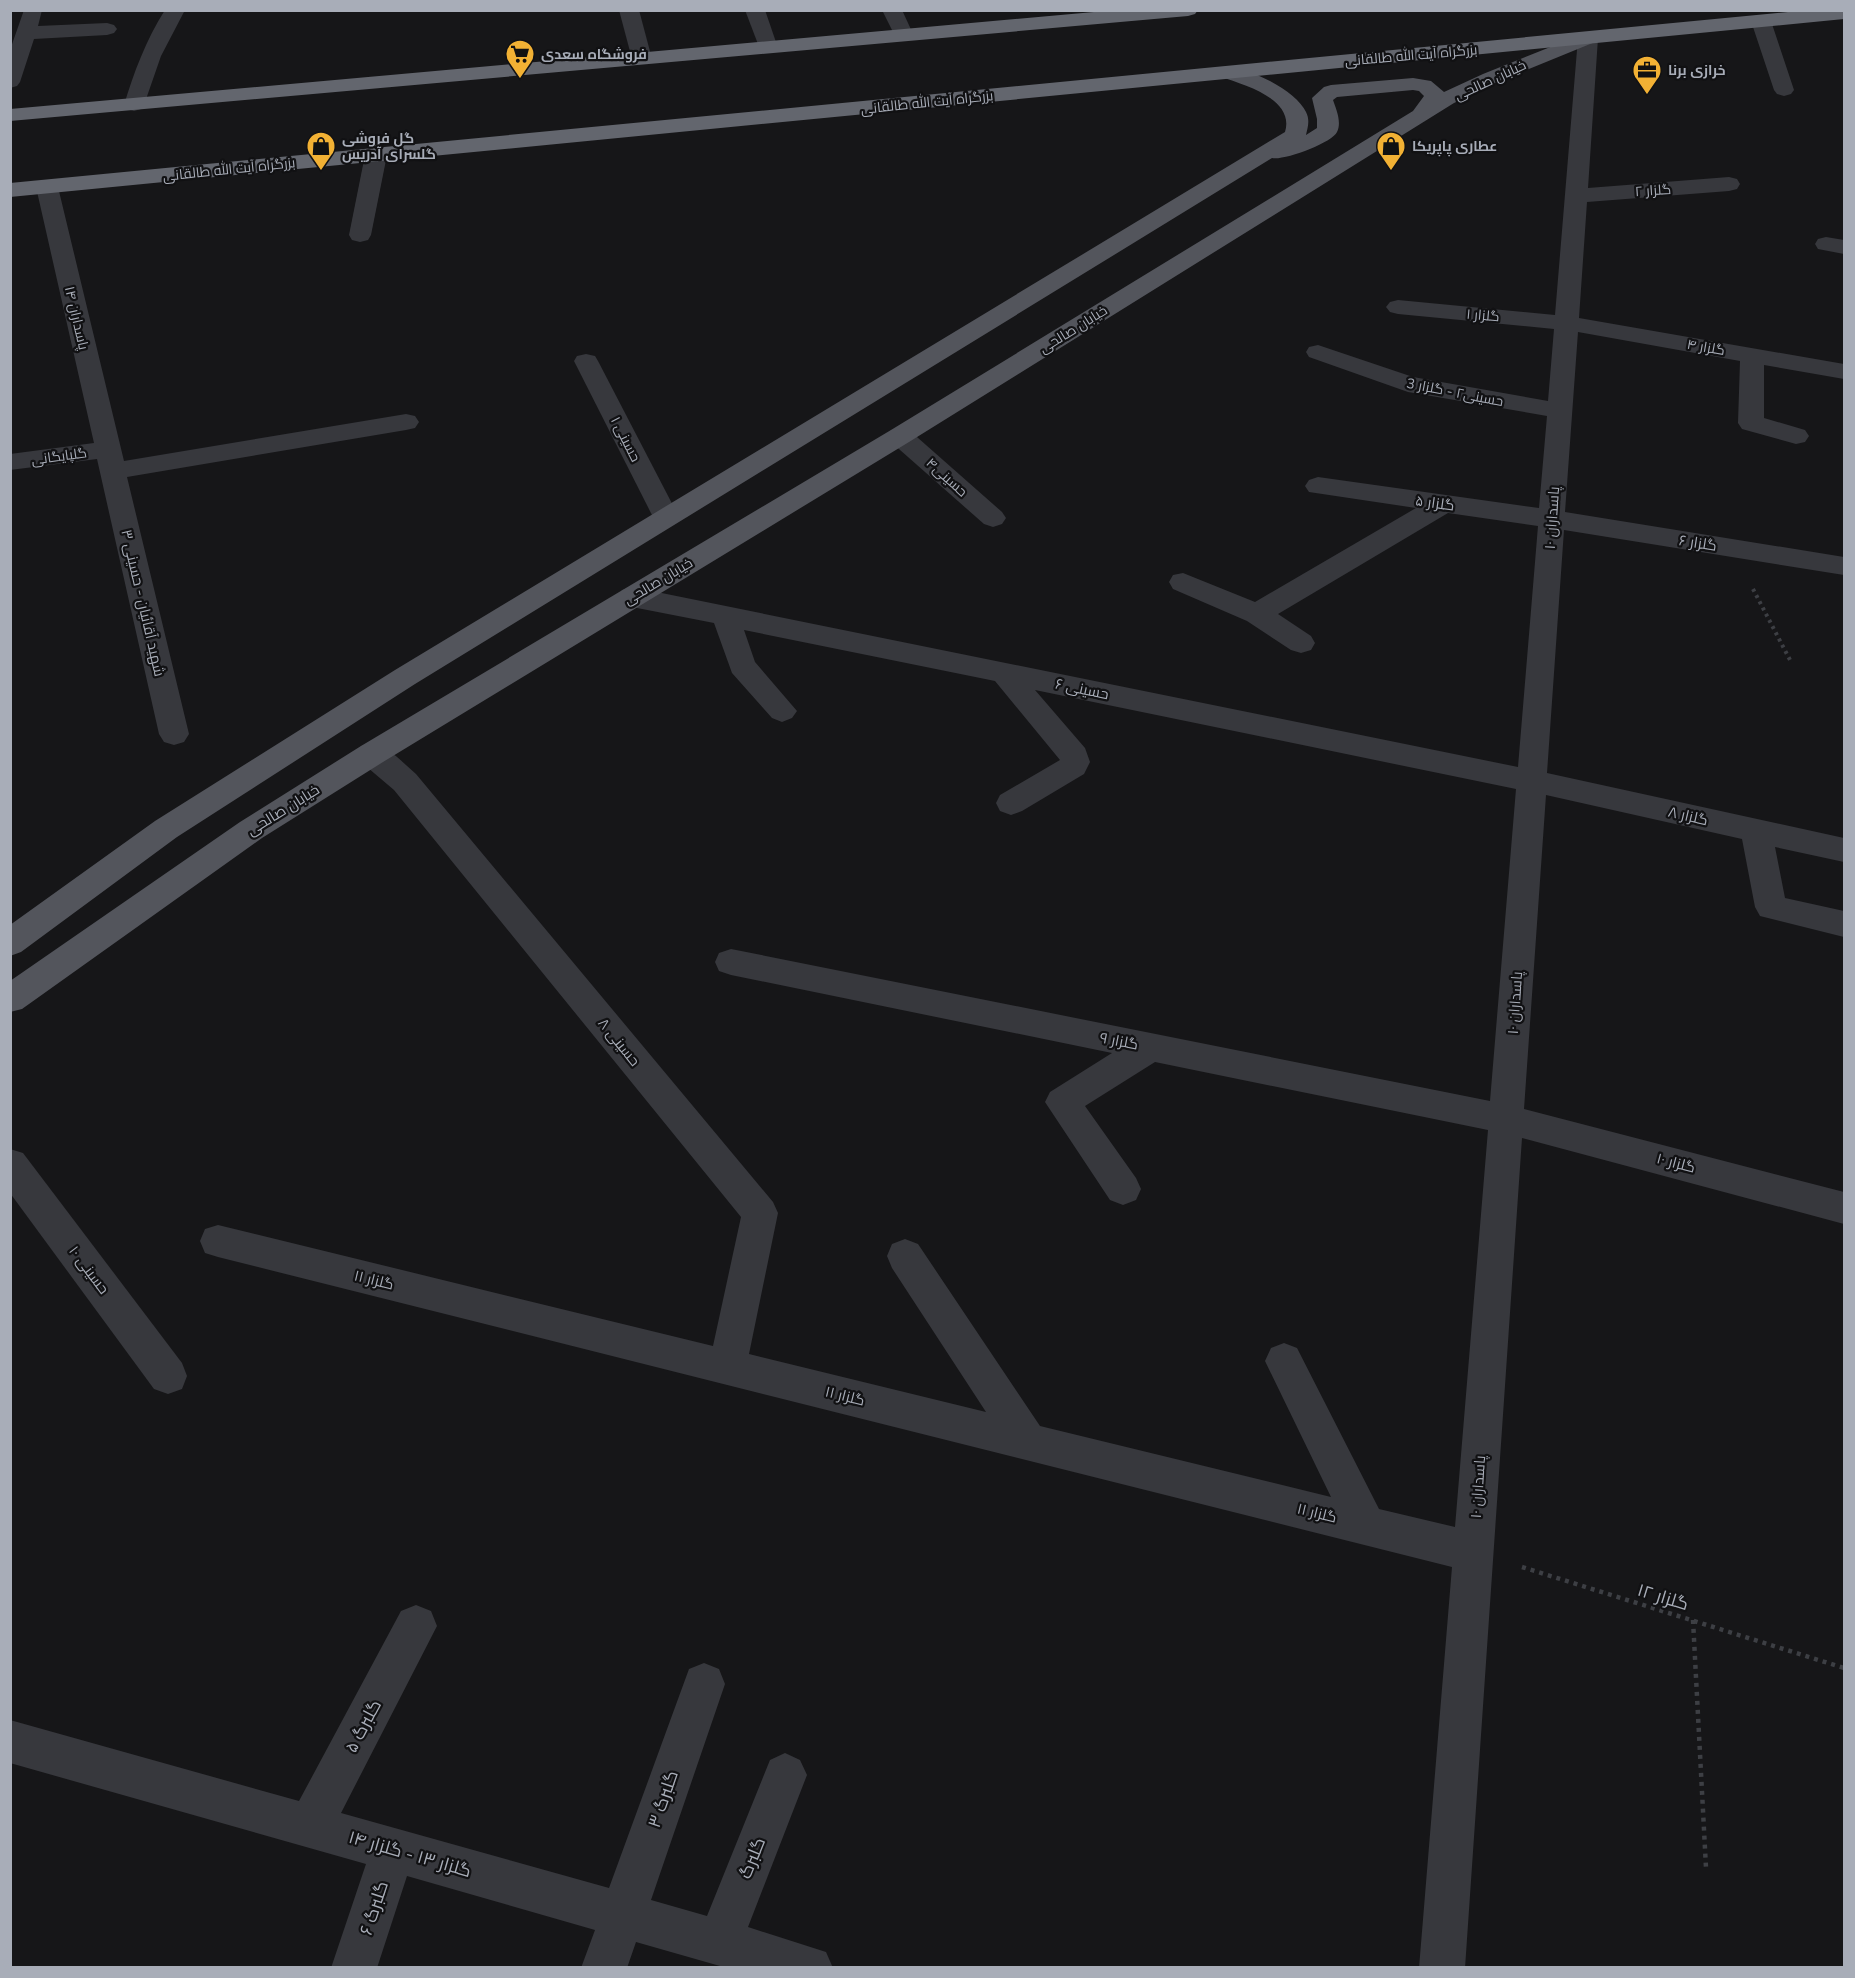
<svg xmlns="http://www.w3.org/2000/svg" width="1855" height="1978" font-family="'Nunito Sans',Cairo,sans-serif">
	<rect width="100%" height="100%" fill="#161618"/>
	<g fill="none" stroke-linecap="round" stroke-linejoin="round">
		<path stroke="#3d3f44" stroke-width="4" stroke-dasharray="3 4" stroke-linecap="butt" d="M1753,589L1790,660"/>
		<g stroke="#3d3f44" stroke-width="4.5" stroke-dasharray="4 5" stroke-linecap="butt">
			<path d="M1522,1567L1844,1668"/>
			<path d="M1693,1620L1706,1868"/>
		</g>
		<g fill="#37383d" fill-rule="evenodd">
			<path d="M24,10H42L38,26L107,23L114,25L117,29L114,33L107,35L34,39L20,82L17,86L10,88V50Z"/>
			<path d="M165,10H185L161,56L144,105L141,109L134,111L127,109L124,105C134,72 146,40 165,10Z"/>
			<path d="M619,10H639L652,59L649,63H635L632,59Z"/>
			<path d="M745,10H765L778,48L775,52H761Z"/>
			<path d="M882,10H902L914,36L911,40H897Z"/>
			<path d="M1761,15L1768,17L1771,21L1794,90L1791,94L1784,96L1777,94L1774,90L1751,21L1754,17Z"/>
			<path d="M1588,32L1595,34L1598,38L1588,188L1729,177L1737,179L1740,184L1737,189L1729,191L1587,202L1579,318L1844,364V379L1764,365V418L1805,430L1809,436L1805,442L1796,444L1742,429L1738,423L1740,361L1578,332L1565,512L1844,557V575L1564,530L1547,773L1844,838V862L1775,847L1785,898L1844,911V937L1760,916L1755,907L1742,839L1546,795L1524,1109L1844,1192V1224L1522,1138L1465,1968H1419L1452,1567L218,1257L205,1253L200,1241L205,1229L218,1225L713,1346L741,1217L394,790L361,762L357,754L361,746C384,739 399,760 416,774L773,1202L778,1213L749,1354L986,1412L892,1268L887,1256L892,1244L905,1239L918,1244L1040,1426L1331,1497L1265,1361L1271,1348L1284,1343L1297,1348L1379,1509L1455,1527L1488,1130L1155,1062L1085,1106L1136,1178L1141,1189L1136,1200L1123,1205L1110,1200L1045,1102L1050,1092L1112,1053L731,975L719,971L715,962L719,953L731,949L1490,1101L1516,789L1035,690L1085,748L1090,762L1084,774L1022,811L1011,815L1000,811L996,803L1000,795L1060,760L995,681L744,630L755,662L797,711L792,718L782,722L772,718L732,673L714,623L632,607L622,604L618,597L622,590L632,587L1518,767L1538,526L1448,513L1278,614L1311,636L1315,643L1311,650L1301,653L1291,650L1247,621L1173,589L1169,582L1173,575L1183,573L1255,602L1416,508L1309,492L1305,486L1309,480L1318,477L1539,508L1547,416L1408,392L1309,357L1306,352L1309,347L1318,345L1413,377L1548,401L1554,329L1398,314L1390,312L1386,307L1390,302L1398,300L1555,315L1578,38L1581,34Z"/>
			<path d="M376,148L384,150L387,155L371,235L368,240L360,242L352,240L349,235L365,155L368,150Z"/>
			<path d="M47,180L55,182L58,187L124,461L406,414L415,416L419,422L415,428L406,430L127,477L189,734L184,742L174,745L164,742L159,734L97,459L10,470V454L94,443L36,187L39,182Z"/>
			<path d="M1826,237L1844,240V254L1818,249L1815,244L1818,239Z"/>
			<path d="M586,354L595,356L598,361L679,517L675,523L666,526L657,523L653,517L574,361L577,356Z"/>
			<path d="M900,428L909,430L1002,512L1006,518L1002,524L993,527L984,524L891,442L887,436L891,430Z"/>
			<path d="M10,1149L23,1153L182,1363L187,1376L182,1389L168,1394L154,1389L10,1193Z"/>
			<path d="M416,1605L431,1611L437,1626L341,1813L609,1888L689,1669L704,1663L719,1669L725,1684L651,1900L707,1916L770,1760L785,1753L800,1760L807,1775L748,1927L826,1952L833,1968H727L636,1942L627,1968H581L595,1930L407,1876L377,1968H331L366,1864L10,1763V1720L299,1801L401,1611Z"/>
		</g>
		<path fill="#53555c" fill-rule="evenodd" d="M1588,32L1595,34L1598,38L1595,42L1497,82L1454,103L909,442L383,762L262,838L22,1009L10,1012V981L240,822L361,746L891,430L1413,111L1424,96L1419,91L1413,90L1337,97L1333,100C1336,109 1342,122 1337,132C1332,143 1283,161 1272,158L415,684L177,837L21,952L10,956V925L155,821L395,670L1285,132C1295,99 1245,85 1221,77L1218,73L1221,69C1243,63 1296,90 1306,112C1310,120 1308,126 1306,135L1317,128V119L1312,98L1324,87L1331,85L1413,78L1431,81L1444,92L1483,74Z"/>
		<g fill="#63666e" fill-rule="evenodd">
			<path d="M1116,10H1198L1195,14L1188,16L10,121V109Z"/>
			<path d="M1808,10H1844V19L10,197V183Z"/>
		</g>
	</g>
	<defs>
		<g id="supermarket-pin" transform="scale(1.5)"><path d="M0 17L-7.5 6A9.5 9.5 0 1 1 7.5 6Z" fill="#f2b134" stroke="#111113"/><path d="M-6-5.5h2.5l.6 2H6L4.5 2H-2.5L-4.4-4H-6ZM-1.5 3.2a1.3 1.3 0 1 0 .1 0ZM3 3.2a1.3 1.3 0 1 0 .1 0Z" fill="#111"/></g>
		<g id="office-pin" transform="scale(1.5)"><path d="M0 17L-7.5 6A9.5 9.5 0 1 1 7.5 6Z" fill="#f2b134" stroke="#111113"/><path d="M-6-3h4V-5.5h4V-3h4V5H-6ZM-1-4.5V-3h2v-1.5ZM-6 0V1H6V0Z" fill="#111"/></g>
		<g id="shop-pin" transform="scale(1.5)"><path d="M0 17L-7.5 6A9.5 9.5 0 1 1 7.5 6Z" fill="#f2b134" stroke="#111113"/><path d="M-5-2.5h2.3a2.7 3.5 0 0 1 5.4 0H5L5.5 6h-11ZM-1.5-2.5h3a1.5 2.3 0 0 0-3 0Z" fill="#111"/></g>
	</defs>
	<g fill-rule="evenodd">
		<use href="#supermarket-pin" x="520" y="54"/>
		<use href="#office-pin" x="1647" y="70"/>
		<use href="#shop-pin" x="321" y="146"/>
		<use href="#shop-pin" x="1391" y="146"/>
	</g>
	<g text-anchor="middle" stroke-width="4.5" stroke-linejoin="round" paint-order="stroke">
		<g font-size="14" font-weight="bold" fill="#a8adb8" stroke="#111113" text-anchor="start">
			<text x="541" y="59">فروشگاه سعدی</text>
			<text x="1668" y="75">خرازی برنا</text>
			<text x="342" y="143">گل فروشی<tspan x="342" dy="16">گلسرای آدریس</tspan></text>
			<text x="1412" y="151">عطاری پاپریکا</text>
		</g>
		<g font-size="14" fill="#a8adb8" stroke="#111113">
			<text transform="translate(1411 55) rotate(-5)" y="5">بزرگراه آیت الله طالقانی</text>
			<text transform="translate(1490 80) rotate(-25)" y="5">خیابان صالحی</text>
			<text transform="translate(927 102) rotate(-6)" y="5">بزرگراه آیت الله طالقانی</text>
			<text transform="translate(229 169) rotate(-6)" y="5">بزرگراه آیت الله طالقانی</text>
			<text transform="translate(1653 190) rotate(-4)" y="5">گلزار ۲</text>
			<text transform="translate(1483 315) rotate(5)" y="5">گلزار ۱</text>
			<text transform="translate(77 318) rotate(77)" y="5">پاسداران ۱۴</text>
			<text transform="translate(1073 329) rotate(-32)" y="5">خیابان صالحی</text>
			<text transform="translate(1706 347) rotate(10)" y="5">گلزار ۴</text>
			<text transform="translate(1455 392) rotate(11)" y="5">حسینی۲ - گلزار 3</text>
			<text transform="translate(626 439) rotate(63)" y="5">حسینی ۱</text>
			<text transform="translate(59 456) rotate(-8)" y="5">گلپایگانی</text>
			<text transform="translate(947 477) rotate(42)" y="5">حسینی۴</text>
			<text transform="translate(658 581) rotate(-31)" y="5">خیابان صالحی</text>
		</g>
		<g font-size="15" fill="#a8adb8" stroke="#111113">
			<text transform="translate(1435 503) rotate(8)" y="5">گلزار ۵</text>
			<text transform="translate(1552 518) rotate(-86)" y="5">پاسداران ١٠</text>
			<text transform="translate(1698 543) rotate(9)" y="5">گلزار ۶</text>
			<text transform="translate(143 603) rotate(77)" y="5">شهید آقائیان - حسینی ۳</text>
			<text transform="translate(1082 689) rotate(12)" y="5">حسینی ۶</text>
			<text transform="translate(283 810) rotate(-32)" y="5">خيابان صالحی</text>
			<text transform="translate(1688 816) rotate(13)" y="5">گلزار ۸</text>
			<text transform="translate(1515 1003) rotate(-86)" y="5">پاسداران ١٠</text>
			<text transform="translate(1119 1041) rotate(11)" y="5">گلزار ٩</text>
			<text transform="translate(619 1042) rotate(51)" y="5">حسینی ۸</text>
			<text transform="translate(1676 1163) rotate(15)" y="5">گلزار ۱۰</text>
			<text transform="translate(89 1270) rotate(53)" y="5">حسینی ۱۰</text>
			<text transform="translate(374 1280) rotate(14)" y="5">گلزار ١١</text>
			<text transform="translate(845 1396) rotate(14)" y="5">گلزار ١١</text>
			<text transform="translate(1478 1487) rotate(-86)" y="5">پاسداران ١٠</text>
			<text transform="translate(1317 1513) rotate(14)" y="5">گلزار ١١</text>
		</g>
		<g font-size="18" fill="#a8adb8" stroke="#111113">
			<text transform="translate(1663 1597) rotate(17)" y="6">گلزار ۱۲</text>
			<text transform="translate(363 1726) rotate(-62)" y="6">گلبرگ ۵</text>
			<text transform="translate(663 1799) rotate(-71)" y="6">گلبرگ ۳</text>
			<text transform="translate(410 1854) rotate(16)" y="6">گلزار ۱۳ - گلزار ۱۴</text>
			<text transform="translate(752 1858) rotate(-68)" y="6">گلبرگ</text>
			<text transform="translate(374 1908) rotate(-72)" y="6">گلبرگ ۶</text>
		</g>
	</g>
	<rect width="1855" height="1978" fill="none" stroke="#a8adb8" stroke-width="24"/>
</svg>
